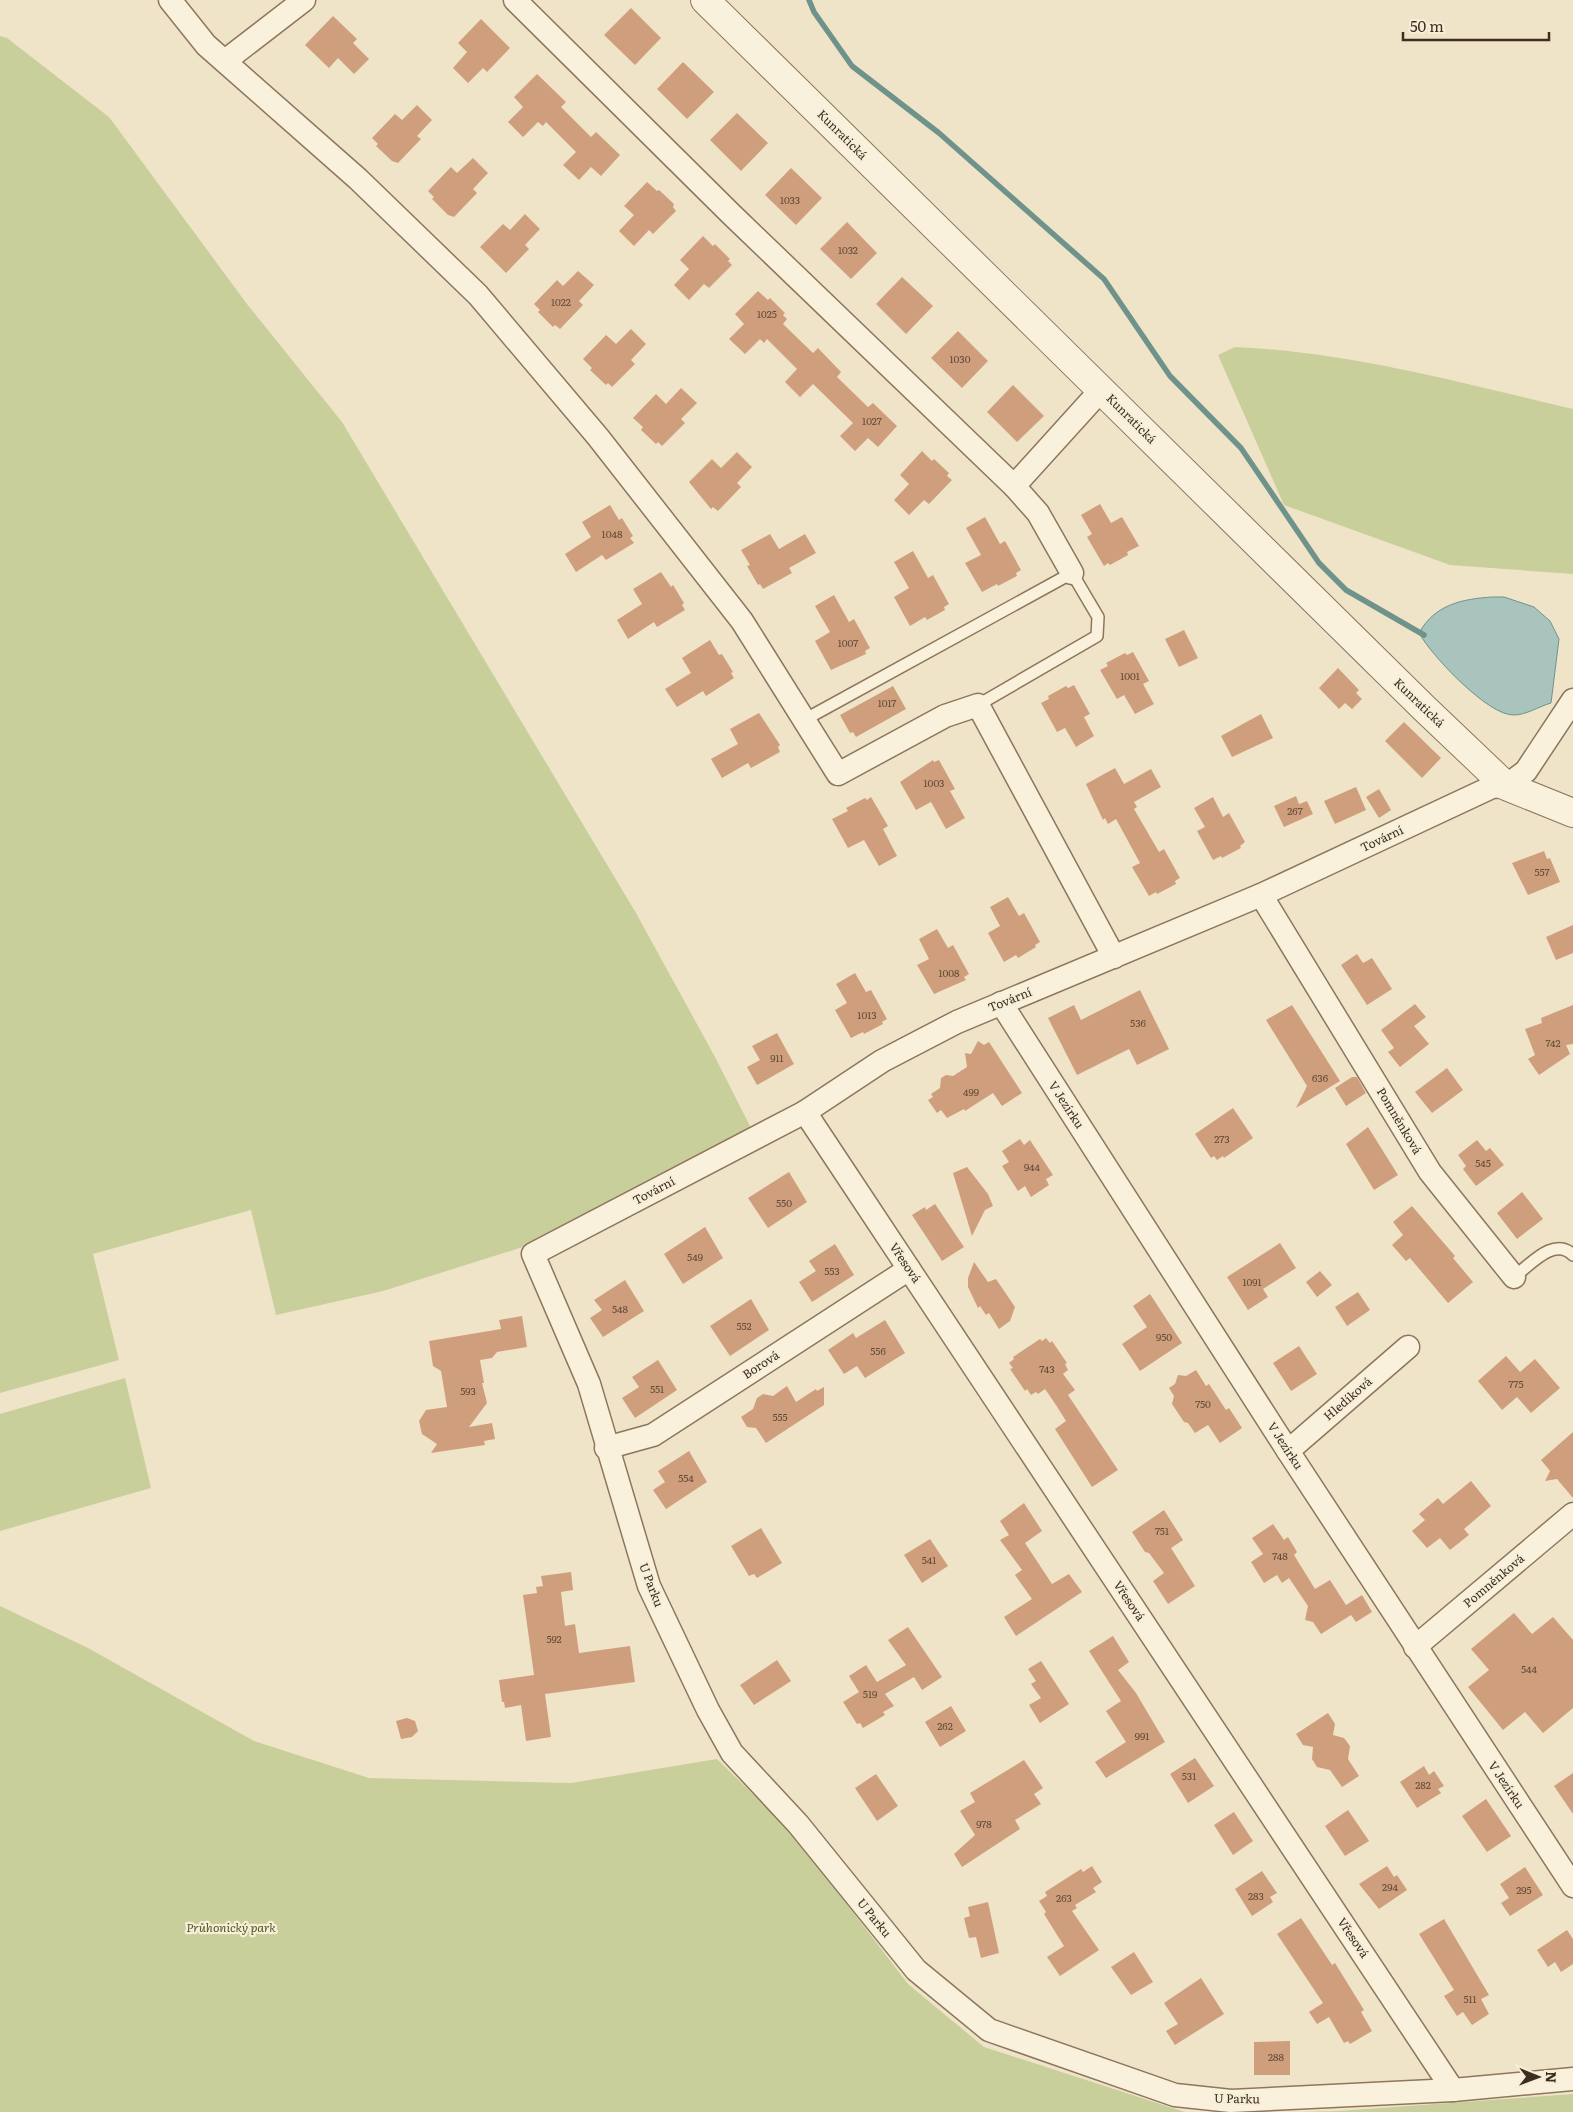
<svg xmlns="http://www.w3.org/2000/svg" width="1573" height="2112" font-family="Literata,serif">
	<rect width="100%" height="100%" fill="#f0e4c8"/>
	<g fill="#c9cf9b">
		<path d="M0,36L7,38L109,117L247,304L342,422L636,913L715,1057L751,1128L526,1246L383,1291L276,1315L251,1210L93,1254L119,1360L0,1393Z"/>
		<path d="M1235,347C1349,352 1462,383 1573,409V574L1450,565L1284,505L1218,355Z"/>
		<path d="M125,1378L151,1488L0,1531V1414Z"/>
		<path d="M0,1606L88,1648L254,1741L369,1778L571,1783L717,1759L791,1831L908,1984L984,2047L1185,2112H0Z"/>
		<path d="M1573,2094V2112H1301L1338,2111Z"/>
	</g>
	<path fill="#a9c4bc" stroke="#6f938a" d="M1492,597H1504L1534,607L1550,621L1559,639L1551,703C1540,706 1526,715 1514,715C1488,716 1431,655 1419,633C1435,604 1463,599 1492,597Z"/>
	<g fill="none" stroke-linecap="round" stroke-linejoin="round">
		<path stroke="#6f938a" stroke-width="5.5" d="M809,0L814,12L852,66L939,133L1104,279L1170,376L1241,448L1319,563L1346,590L1424,635"/>
	</g>
	<g fill="#cf9f7d">
		<path d="M631,8L661,38L635,65L604,35Z"/>
		<path d="M333,16L357,39L353,43L369,59L354,74L338,58L329,68L305,45Z"/>
		<path d="M481,19L510,48L487,72L483,68L468,83L453,68L467,52L458,43Z"/>
		<path d="M683,62L714,92L687,119L657,89Z"/>
		<path d="M537,74L566,102L561,107L591,137L596,132L620,155L601,176L591,167L579,180L563,165L576,152L546,122L543,126L538,122L523,137L508,122L523,107L514,97Z"/>
		<path d="M417,105L432,120L417,136L421,139L398,163L392,161L376,146L378,144L372,138L395,114L402,120Z"/>
		<path d="M737,113L768,143L741,171L710,140Z"/>
		<path d="M473,158L488,173L473,189L477,193L454,217L448,215L432,199L434,197L428,191L451,167L457,173Z"/>
		<path d="M791,168L822,198L796,225L765,195Z"/>
		<path d="M647,182L657,191L659,190L674,204L673,207L676,211L653,234L649,230L634,246L619,231L634,215L624,206Z"/>
		<path d="M525,214L540,229L525,245L529,249L506,273L480,247L503,224L510,230Z"/>
		<path d="M847,222L877,253L851,279L820,249Z"/>
		<path d="M703,236L713,246L715,244L730,259L728,261L732,265L709,288L704,284L689,300L674,285L689,269L680,260Z"/>
		<path d="M578,271L594,285L579,301L583,305L560,329L555,325L553,327L538,312L540,310L534,304L557,280L563,286Z"/>
		<path d="M902,277L933,306L906,334L876,304Z"/>
		<path d="M758,291L768,300L770,298L785,313L783,315L787,319L783,324L813,353L818,348L841,372L837,377L868,407L873,403L897,426L878,447L868,438L855,451L840,436L853,423L813,384L800,397L785,382L797,369L767,339L764,343L760,339L745,354L729,339L744,324L735,314Z"/>
		<path d="M631,329L646,344L631,360L635,364L612,387L608,383L606,385L590,370L592,368L583,359L606,335L616,344Z"/>
		<path d="M958,331L988,361L962,388L931,358Z"/>
		<path d="M1013,385L1044,416L1017,442L987,412Z"/>
		<path d="M681,388L697,403L681,419L685,423L662,446L658,442L656,444L641,430L643,427L633,418L656,394L666,404Z"/>
		<path d="M922,451L932,461L934,459L949,473L947,476L952,480L929,504L924,500L909,515L894,500L909,484L900,475Z"/>
		<path d="M737,452L752,467L737,483L741,487L718,511L713,507L711,509L689,482L712,459L721,468Z"/>
		<path d="M1100,504L1111,523L1122,517L1139,546L1127,552L1128,555L1110,565L1108,563L1104,566L1087,537L1092,534L1081,515Z"/>
		<path d="M610,505L619,520L622,518L633,536L630,538L634,543L606,560L602,555L576,572L565,554L591,537L582,522Z"/>
		<path d="M985,517L1000,544L1005,541L1021,570L1016,573L1017,576L998,586L997,584L982,592L965,563L981,555L966,528Z"/>
		<path d="M770,534L779,549L805,534L816,553L789,568L792,573L763,589L760,584L758,585L747,566L750,565L741,550Z"/>
		<path d="M913,551L928,578L933,575L949,604L944,607L945,610L927,620L925,617L910,626L894,597L909,588L894,562Z"/>
		<path d="M661,572L671,587L673,585L684,603L682,605L685,610L657,627L654,622L628,639L617,620L642,604L633,589Z"/>
		<path d="M834,595L849,622L854,619L870,648L865,651L866,654L831,670L815,641L830,632L815,606Z"/>
		<path d="M1184,630L1198,658L1179,667L1165,639Z"/>
		<path d="M710,640L719,655L722,654L733,672L731,673L734,678L706,696L703,691L677,707L665,689L691,673L682,658Z"/>
		<path d="M1133,652L1149,681L1143,684L1154,704L1135,714L1124,695L1117,699L1100,670L1108,666L1106,663L1125,653L1127,655Z"/>
		<path d="M1338,668L1359,690L1356,693L1362,699L1352,709L1345,703L1339,709L1319,688Z"/>
		<path d="M1074,685L1090,714L1084,717L1094,736L1076,747L1065,728L1057,732L1041,703L1049,699L1048,696L1066,686L1068,688Z"/>
		<path d="M893,686L906,709L856,737L853,732L850,733L840,715Z"/>
		<path d="M759,713L780,745L778,747L780,752L751,768L748,763L722,778L711,759L738,744L730,729Z"/>
		<path d="M1261,714L1273,738L1232,757L1221,736Z"/>
		<path d="M1404,722L1441,758L1422,778L1385,741Z"/>
		<path d="M933,760L934,762L939,760L955,789L950,791L965,818L946,829L931,802L916,810L900,782Z"/>
		<path d="M1115,768L1124,784L1151,769L1161,787L1134,802L1137,807L1134,809L1159,852L1164,849L1180,878L1175,881L1176,884L1157,894L1156,892L1149,896L1132,867L1140,863L1116,819L1108,824L1105,818L1103,820L1086,784Z"/>
		<path d="M1356,787L1366,810L1335,824L1324,801Z"/>
		<path d="M1379,789L1391,810L1379,818L1366,797Z"/>
		<path d="M1296,796L1299,804L1307,801L1313,814L1284,827L1274,806Z"/>
		<path d="M871,797L888,826L883,829L897,856L879,866L864,840L848,848L832,819L848,811L846,808L865,798L867,800Z"/>
		<path d="M1213,797L1223,817L1229,813L1245,842L1240,846L1241,848L1222,858L1221,856L1213,860L1197,831L1205,827L1194,808Z"/>
		<path d="M1544,851L1547,859L1550,858L1560,882L1528,895L1512,863Z"/>
		<path d="M1008,897L1019,916L1024,913L1040,942L1035,945L1036,947L1018,958L1016,955L1004,962L988,933L1000,926L990,907Z"/>
		<path d="M1573,925V953L1556,960L1546,937Z"/>
		<path d="M937,929L948,948L953,945L969,974L964,977L966,980L934,994L917,965L929,959L919,939Z"/>
		<path d="M1357,954L1363,963L1372,958L1392,989L1367,1005L1341,965Z"/>
		<path d="M855,973L866,992L871,990L887,1019L882,1022L883,1024L864,1034L863,1032L851,1038L835,1010L847,1003L836,984Z"/>
		<path d="M1140,990L1169,1049L1137,1065L1129,1049L1077,1075L1048,1018L1074,1005L1081,1020Z"/>
		<path d="M1415,1004L1426,1017L1414,1026L1429,1044L1400,1067L1388,1052L1394,1048L1381,1030Z"/>
		<path d="M1292,1005L1340,1081L1296,1108L1307,1086L1266,1020Z"/>
		<path d="M1573,1005V1044L1566,1045L1570,1054L1539,1075L1528,1059L1535,1055L1525,1029L1542,1023L1541,1018Z"/>
		<path d="M777,1033L794,1064L757,1085L747,1067L760,1060L752,1046Z"/>
		<path d="M978,1041L984,1045L989,1042L1022,1093L1002,1106L993,1093L965,1111L964,1109L947,1118L941,1110L937,1113L928,1100L933,1097L931,1094L940,1088L941,1078L946,1075L953,1076L967,1067L965,1053L971,1054Z"/>
		<path d="M1447,1068L1463,1090L1432,1113L1415,1092Z"/>
		<path d="M1352,1077H1357L1366,1093L1346,1106L1335,1088Z"/>
		<path d="M1233,1108L1253,1138L1224,1158L1223,1156L1217,1160L1214,1156L1211,1158L1195,1134Z"/>
		<path d="M1368,1127L1398,1175L1374,1190L1346,1144Z"/>
		<path d="M1020,1139L1024,1145L1030,1140L1053,1175L1046,1179L1049,1185L1031,1197L1025,1186L1018,1191L1002,1166L1009,1162L1002,1151Z"/>
		<path d="M1477,1140L1486,1151L1490,1148L1504,1165L1476,1186L1463,1169L1466,1166L1458,1155Z"/>
		<path d="M967,1167L988,1194L993,1206L985,1210L972,1236L953,1173Z"/>
		<path d="M789,1172L807,1202L768,1228L748,1198Z"/>
		<path d="M1522,1192L1543,1219L1517,1239L1497,1213Z"/>
		<path d="M935,1204L964,1247L942,1261L912,1215L925,1207L926,1210Z"/>
		<path d="M1412,1206L1455,1256L1453,1258L1473,1282L1448,1303L1410,1258L1406,1261L1392,1245L1403,1235L1393,1222Z"/>
		<path d="M705,1227L723,1258L683,1284L664,1254Z"/>
		<path d="M1280,1243L1296,1268L1263,1289L1268,1297L1248,1310L1227,1277Z"/>
		<path d="M835,1244L854,1275L812,1302L799,1282L816,1271L809,1261Z"/>
		<path d="M974,1262L988,1282L996,1279L1015,1307L1010,1321L999,1329L989,1313L986,1315L980,1306L978,1308L968,1287V1278Z"/>
		<path d="M1320,1271L1332,1285L1317,1297L1306,1282Z"/>
		<path d="M625,1280L644,1311L603,1337L590,1318L602,1310L594,1300Z"/>
		<path d="M1358,1292L1370,1310L1347,1326L1335,1307Z"/>
		<path d="M1150,1294L1182,1343L1140,1371L1122,1344L1147,1327L1133,1306Z"/>
		<path d="M751,1299L769,1330L730,1356L710,1326Z"/>
		<path d="M522,1316L527,1347L497,1352L492,1358L480,1360L484,1383H482L487,1403L469,1427L492,1423L495,1439L484,1441L485,1445L431,1453L437,1444L422,1434L419,1421L426,1410L447,1407L441,1371L433,1366L429,1341L501,1329L499,1320Z"/>
		<path d="M885,1320L905,1353L865,1378L857,1366L844,1374L828,1350L853,1333L856,1338Z"/>
		<path d="M1046,1338L1050,1343L1052,1341L1067,1363L1065,1364L1068,1370L1063,1374L1075,1390L1068,1395L1118,1470L1092,1487L1055,1429L1066,1421L1056,1405L1045,1389L1038,1394L1036,1392L1031,1395L1027,1389L1025,1391L1010,1369L1013,1368L1009,1363L1014,1359L1013,1357L1040,1339L1042,1341Z"/>
		<path d="M1299,1346L1317,1374L1291,1391L1273,1363Z"/>
		<path d="M1506,1356L1520,1372L1535,1359L1560,1388L1531,1413L1517,1397L1502,1410L1478,1381Z"/>
		<path d="M658,1360L677,1390L635,1418L622,1398L639,1387L632,1377Z"/>
		<path d="M1196,1370L1206,1386L1209,1384L1226,1410L1229,1408L1242,1428L1220,1443L1208,1425L1195,1433L1188,1423L1184,1422L1172,1404L1174,1396L1169,1388L1175,1384L1178,1375L1186,1376Z"/>
		<path d="M787,1386L796,1402L816,1389L817,1391L824,1387V1405L766,1443L756,1428L747,1427L741,1417L753,1409L757,1398L763,1394L773,1396Z"/>
		<path d="M1573,1432V1498L1557,1479L1545,1481L1550,1471L1541,1460Z"/>
		<path d="M689,1451L707,1482L666,1509L653,1490L665,1482L658,1471Z"/>
		<path d="M1471,1481L1491,1506L1464,1529L1469,1535L1450,1550L1440,1538L1427,1548L1412,1531L1425,1520L1419,1514L1438,1498L1443,1504Z"/>
		<path d="M1024,1503L1042,1531L1025,1543L1052,1584L1069,1574L1082,1592L1016,1636L1004,1617L1032,1599L1015,1575L1022,1570L1000,1540L1009,1535L1000,1521Z"/>
		<path d="M1164,1510L1183,1540L1171,1548L1195,1586L1168,1604L1153,1581L1164,1573L1149,1553L1145,1552L1132,1532Z"/>
		<path d="M1273,1524L1284,1540L1288,1537L1297,1552L1294,1555L1315,1589L1330,1580L1346,1605L1362,1595L1372,1612L1356,1622L1351,1615L1321,1634L1313,1622L1305,1620L1308,1606L1289,1578L1282,1583L1277,1575L1264,1583L1251,1562L1263,1554L1252,1538Z"/>
		<path d="M761,1528L782,1563L757,1578L754,1574L749,1576L731,1546Z"/>
		<path d="M930,1539L948,1566L922,1583L904,1555Z"/>
		<path d="M571,1572L573,1590L561,1592L565,1626L575,1624L579,1653L630,1646L635,1682L545,1694L551,1737L526,1741L521,1705L505,1708L504,1702H502L499,1680L534,1675L523,1595L537,1593L536,1587L543,1586L541,1576Z"/>
		<path d="M1514,1613L1532,1634L1553,1617L1573,1640V1708L1543,1733L1525,1712L1503,1730L1468,1687L1489,1670L1471,1649Z"/>
		<path d="M908,1627L942,1677L922,1690L914,1677L885,1694L894,1706L883,1712L885,1715L863,1728L860,1723L857,1724L843,1702L859,1692L849,1676L866,1665L877,1682L906,1665L888,1640Z"/>
		<path d="M1113,1636L1129,1662L1118,1670L1136,1693L1165,1742L1106,1778L1095,1762L1126,1742L1106,1711L1121,1701L1089,1651Z"/>
		<path d="M777,1660L791,1681L754,1705L740,1685Z"/>
		<path d="M1041,1661L1069,1704L1040,1723L1029,1705L1041,1698L1031,1684L1036,1681L1028,1669Z"/>
		<path d="M951,1706L966,1731L940,1747L925,1722Z"/>
		<path d="M1328,1713L1335,1724L1333,1735L1344,1738L1350,1746L1348,1759L1359,1776L1342,1787L1330,1770L1317,1767L1312,1759L1313,1747L1303,1745L1296,1734Z"/>
		<path d="M407,1718L415,1721L418,1731L412,1737L401,1739L396,1721Z"/>
		<path d="M1195,1758L1214,1786L1188,1803L1170,1774Z"/>
		<path d="M1024,1760L1043,1788L1034,1794L1041,1804L1015,1820L1020,1829L962,1867L954,1854L975,1835L960,1811L975,1802L970,1793Z"/>
		<path d="M1424,1766L1429,1775L1434,1771L1444,1786L1438,1789L1441,1793L1417,1808L1400,1782Z"/>
		<path d="M1573,1773V1814L1554,1786Z"/>
		<path d="M876,1774L898,1806L877,1821L855,1788Z"/>
		<path d="M1486,1799L1511,1836L1487,1852L1462,1816Z"/>
		<path d="M1348,1810L1369,1841L1345,1856L1325,1826Z"/>
		<path d="M1234,1812L1253,1841L1233,1855L1214,1825Z"/>
		<path d="M1092,1866L1102,1882L1093,1888L1096,1892L1075,1905L1077,1908L1072,1911L1099,1950L1060,1976L1047,1957L1064,1946L1044,1914L1046,1912L1039,1901L1047,1896L1045,1892L1081,1869L1083,1872Z"/>
		<path d="M1387,1866L1394,1877L1397,1875L1407,1890L1379,1909L1359,1884Z"/>
		<path d="M1525,1867L1543,1895L1510,1916L1501,1903L1509,1898L1500,1884Z"/>
		<path d="M1262,1871L1277,1893L1270,1897L1273,1902L1252,1916L1235,1889Z"/>
		<path d="M988,1902L999,1953L981,1958L976,1937L969,1938L964,1918L970,1916L968,1907Z"/>
		<path d="M1301,1918L1332,1965L1335,1963L1364,2010L1361,2012L1372,2031L1350,2044L1348,2041L1344,2043L1329,2017L1317,2024L1309,2012L1323,2003L1277,1934Z"/>
		<path d="M1444,1919L1489,1995L1481,1999L1489,2014L1472,2025L1463,2012L1457,2016L1444,1996L1454,1990L1419,1934Z"/>
		<path d="M1567,1930L1573,1939V1964L1561,1972L1555,1962L1548,1967L1537,1950Z"/>
		<path d="M1134,1952L1153,1982L1131,1995L1111,1967Z"/>
		<path d="M1201,1978L1224,2014L1175,2045L1166,2031L1178,2024L1164,2003Z"/>
		<path d="M1290,2041V2075H1254V2042Z"/>
	</g>
	<g fill="none" stroke-linecap="round" stroke-linejoin="round">
		<g stroke="#8d765c" stroke-width="14">
			<g id="service">
				<path d="M804,720L1072,573L1098,617L1097,636L978,705"/>
				<path d="M1514,1277C1530,1265 1554,1236 1573,1255"/>
			</g>
		</g>
		<g stroke="#8d765c" stroke-width="25">
			<g id="minor">
				<path d="M170,0L206,45L358,179L478,295L598,437L742,621L838,774L945,716L978,705L1114,957"/>
				<path d="M515,0L731,214L1014,486L1038,513L1072,573"/>
				<path d="M225,61L304,0"/>
				<path d="M1014,486L1101,390"/>
				<path d="M1573,700L1526,771L1506,786L1492,787L1261,895L957,1022L882,1061L805,1112L533,1254L589,1384L649,1586L708,1710L732,1753L798,1824L916,1970L989,2030L1175,2095L1231,2101L1453,2090L1573,2079"/>
				<path d="M1261,895L1430,1172L1514,1277"/>
				<path d="M1001,1003L1288,1451L1573,1886"/>
				<path d="M805,1112L1453,2090"/>
				<path d="M606,1448L653,1435L909,1269"/>
				<path d="M1288,1451L1408,1347"/>
				<path d="M1415,1647L1573,1514"/>
			</g>
		</g>
		<g stroke="#8d765c" stroke-width="30">
			<path id="tertiary" d="M705,0L1424,708L1506,786L1573,813"/>
		</g>
		<use href="#service" stroke="#faf1dc" stroke-width="11"/>
		<use href="#minor" stroke="#faf1dc" stroke-width="22"/>
		<use href="#tertiary" stroke="#faf1dc" stroke-width="28"/>
	</g>
	<g text-anchor="middle" stroke-width="4.5" stroke-linejoin="round" paint-order="stroke">
		<g font-size="10" fill="#624a37">
			<text x="790" y="204">1033</text>
			<text x="848" y="254">1032</text>
			<text x="561" y="306">1022</text>
			<text x="767" y="318">1025</text>
			<text x="960" y="363">1030</text>
			<text x="872" y="425">1027</text>
			<text x="612" y="538">1048</text>
			<text x="848" y="647">1007</text>
			<text x="1130" y="680">1001</text>
			<text x="887" y="707">1017</text>
			<text x="934" y="787">1003</text>
			<text x="1295" y="815">267</text>
			<text x="1542" y="876">557</text>
			<text x="949" y="977">1008</text>
			<text x="867" y="1019">1013</text>
			<text x="1138" y="1027">536</text>
			<text x="1553" y="1047">742</text>
			<text x="777" y="1062">911</text>
			<text x="1320" y="1082">636</text>
			<text x="971" y="1096">499</text>
			<text x="1222" y="1143">273</text>
			<text x="1483" y="1167">545</text>
			<text x="1032" y="1171">944</text>
			<text x="784" y="1207">550</text>
			<text x="695" y="1261">549</text>
			<text x="832" y="1275">553</text>
			<text x="1252" y="1286">1091</text>
			<text x="620" y="1313">548</text>
			<text x="744" y="1330">552</text>
			<text x="1164" y="1341">950</text>
			<text x="878" y="1355">556</text>
			<text x="1047" y="1373">743</text>
			<text x="1516" y="1388">775</text>
			<text x="657" y="1393">551</text>
			<text x="468" y="1395">593</text>
			<text x="1203" y="1408">750</text>
			<text x="780" y="1421">555</text>
			<text x="686" y="1482">554</text>
			<text x="1162" y="1535">751</text>
			<text x="1280" y="1560">748</text>
			<text x="929" y="1564">541</text>
			<text x="554" y="1643">592</text>
			<text x="1529" y="1673">544</text>
			<text x="870" y="1698">519</text>
			<text x="945" y="1730">262</text>
			<text x="1142" y="1740">991</text>
			<text x="1189" y="1780">531</text>
			<text x="1423" y="1789">282</text>
			<text x="984" y="1828">978</text>
			<text x="1390" y="1891">294</text>
			<text x="1524" y="1894">295</text>
			<text x="1256" y="1900">283</text>
			<text x="1064" y="1902">263</text>
			<text x="1470" y="2003">511</text>
			<text x="1276" y="2061">288</text>
		</g>
		<g font-size="12" fill="#3d2e20" stroke="#f7eed8">
			<text transform="translate(842 135) rotate(45)" y="4">Kunratická</text>
			<text transform="translate(1131 419) rotate(45)" y="4">Kunratická</text>
			<text transform="translate(1419 703) rotate(44)" y="4">Kunratická</text>
			<text transform="translate(1382 839) rotate(-25)" y="4">Tovární</text>
			<text transform="translate(1010 1000) rotate(-22)" y="4">Tovární</text>
			<text transform="translate(1066 1105) rotate(57)" y="4">V Jezírku</text>
			<text transform="translate(1399 1121) rotate(59)" y="4">Pomněnková</text>
			<text transform="translate(654 1191) rotate(-28)" y="4">Tovární</text>
			<text transform="translate(905 1263) rotate(56)" y="4">Vřesová</text>
			<text transform="translate(761 1365) rotate(-33)" y="4">Borová</text>
			<text transform="translate(1348 1399) rotate(-41)" y="4">Hledíková</text>
			<text transform="translate(1285 1446) rotate(57)" y="4">V Jezírku</text>
			<text transform="translate(1494 1581) rotate(-40)" y="4">Pomněnková</text>
			<text transform="translate(651 1585) rotate(69)" y="4">U Parku</text>
			<text transform="translate(1129 1601) rotate(56)" y="4">Vřesová</text>
			<text transform="translate(1506 1785) rotate(56)" y="4">V Jezírku</text>
			<text transform="translate(874 1918) rotate(51)" y="4">U Parku</text>
			<text transform="translate(1353 1938) rotate(56)" y="4">Vřesová</text>
			<text transform="translate(1237 2099) rotate(1)" y="4">U Parku</text>
		</g>
		<g font-size="12" font-style="italic" fill="#4d5a26" stroke="#f7eed8">
			<text x="231" y="1932">Průhonický park</text>
		</g>
	</g>
	<g transform="translate(1538 2077) rotate(91)" stroke="#f7eed8" stroke-width="4" paint-order="stroke">
	<path d="M0-4L9 19L0 12L-9 19Z" fill="#3d2e20"/>
	<text y="-8" font-size="14" font-weight="bold" text-anchor="middle" fill="#3d2e20">N</text>
	</g>
	<path d="M1403 32v8h146v-8" fill="none" stroke="#3d2e20" stroke-width="2.5"/>
	<text x="1410" y="32" font-size="15" fill="#3d2e20" stroke="#f7eed8" stroke-width="4" paint-order="stroke">50 m</text>
</svg>
